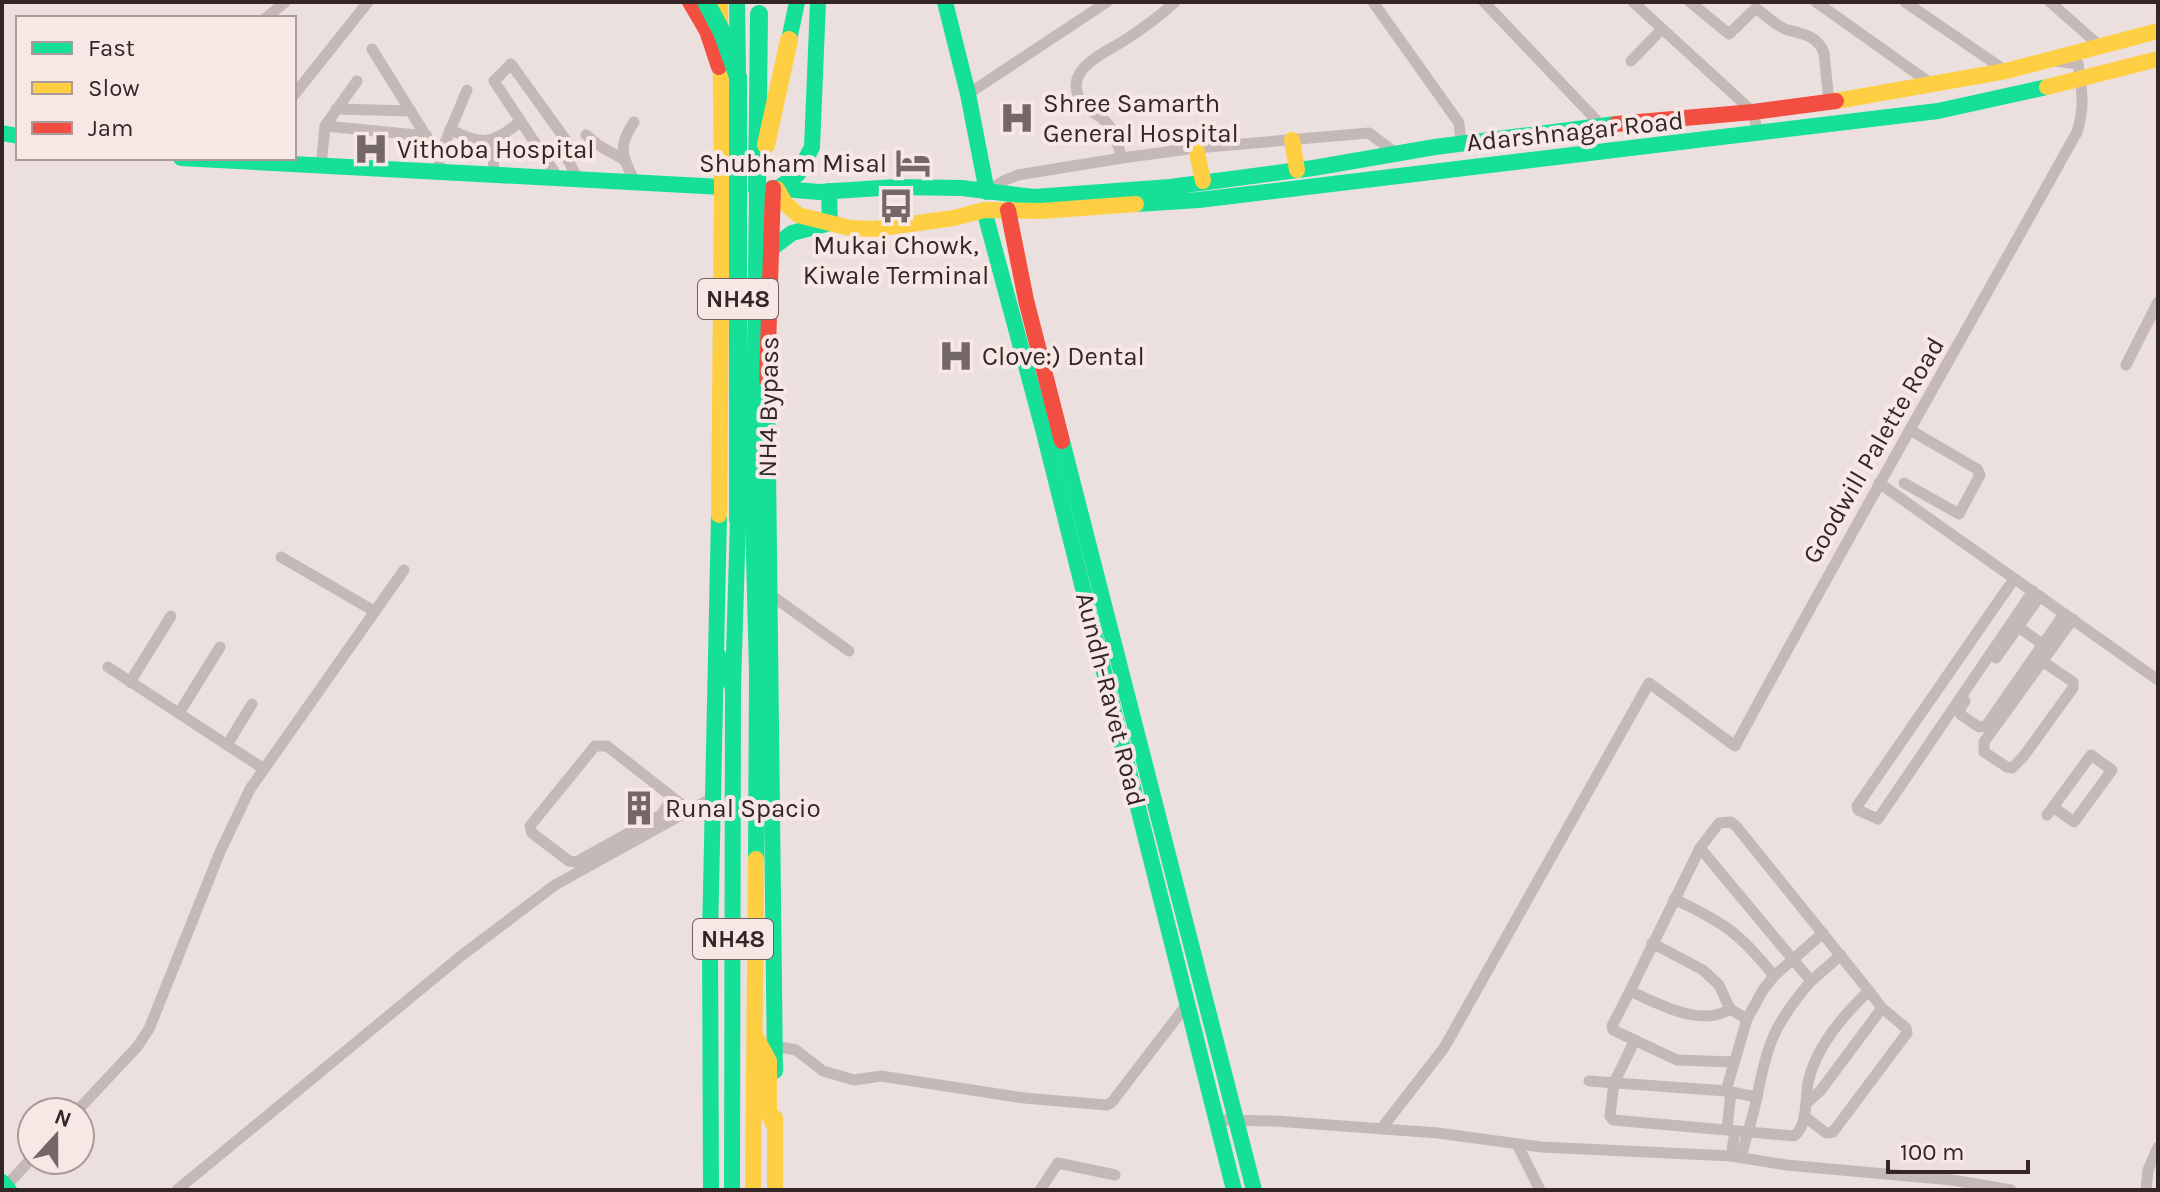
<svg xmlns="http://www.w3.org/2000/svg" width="2160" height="1192" font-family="Karla,sans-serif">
	<rect width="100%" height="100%" fill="#ebe0de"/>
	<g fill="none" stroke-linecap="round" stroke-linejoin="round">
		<g stroke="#c4b9b7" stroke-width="11">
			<path d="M1373,2L1459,123L1461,143"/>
			<path d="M1484,2L1601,125"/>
			<path d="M1633,2L1753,112L1758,134"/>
			<path d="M1690,2L1729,34L1756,8C1765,15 1777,27 1788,30C1803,34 1818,36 1824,53L1829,102"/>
			<path d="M1816,2L1933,85"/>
			<path d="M1905,2L2006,71"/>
			<path d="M2050,2L2101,47"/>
			<path d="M266,18L285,2"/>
			<path d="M372,49L439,157V173"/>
			<path d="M1631,61L1662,29"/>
			<path d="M968,94L1107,2"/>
			<path d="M294,95L368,2"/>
			<path d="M336,109L411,111"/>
			<path d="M634,122C617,147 622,156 635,182"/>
			<path d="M325,126L427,136"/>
			<path d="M450,129C479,145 492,145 517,124"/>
			<path d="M586,135L598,145L623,159"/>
			<path d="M561,147L579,181"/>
			<path d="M493,149L494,176"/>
			<path d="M439,157L467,90"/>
			<path d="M546,157L568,143L511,64L494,81L559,179"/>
			<path d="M1122,158C1118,146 1115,132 1107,123C1098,113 1086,111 1079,98C1065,68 1105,53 1125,40C1142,29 1160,16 1175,2"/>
			<path d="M321,166L325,126L357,81"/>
			<path d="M987,192L1003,181L1018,175L1122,158L1196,148L1369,133L1398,155"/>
			<path d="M2126,365L2158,302"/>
			<path d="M1879,483L2158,680"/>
			<path d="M1904,483L1959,514L1980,475L1977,469L1910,430"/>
			<path d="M281,557L374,611"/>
			<path d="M2014,579L1857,806L1858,810L1878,819L2033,591"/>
			<path d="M768,593L849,651"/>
			<path d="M2024,631L2042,644"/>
			<path d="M1996,658L2040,596"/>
			<path d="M2042,661L2073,682V688L2023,757L2012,768L2007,767L1984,752V742L2073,619"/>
			<path d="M108,667L264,769"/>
			<path d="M130,682L171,616"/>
			<path d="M1965,701L1960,708L1961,715L1979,727L1986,726L2064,614"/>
			<path d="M179,713L220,647"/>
			<path d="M227,745L252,704"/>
			<path d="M673,798L661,815L576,862L569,861L532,833L530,826L595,746H607L690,811"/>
			<path d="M2047,815L2053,807L2091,755L2112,770L2074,822L2053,807"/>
			<path d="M1674,899C1723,922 1740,933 1774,976"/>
			<path d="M1652,943L1703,970L1719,985L1730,1009L1747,1019"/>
			<path d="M1811,981L1841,955"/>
			<path d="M1630,991L1612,1026L1613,1030L1677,1060L1734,1062"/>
			<path d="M1730,1009C1701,1028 1659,1004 1630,991L1700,848L1811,981C1775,1023 1767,1043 1757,1097"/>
			<path d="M1635,1040L1614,1083L1610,1116L1613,1120L1794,1136C1808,1126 1805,1099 1808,1083C1815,1048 1844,1014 1869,991L1736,826L1731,822L1719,823L1700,848"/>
			<path d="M775,1046L796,1050L823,1071L854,1080L881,1076L1024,1098L1107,1105L1112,1102L1188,1003"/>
			<path d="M1589,1081L1726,1091"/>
			<path d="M1807,1103L1821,1090L1882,1008L1869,991"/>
			<path d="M76,1112L137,1047L149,1029L220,852L250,789L404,570"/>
			<path d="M1804,1116L1826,1133L1833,1132L1907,1033L1906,1028L1882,1008"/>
			<path d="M1217,1120L1275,1121L1438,1133L1541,1147L1731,1156L1786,1165L1952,1180L2011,1190"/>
			<path d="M1381,1129L1444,1048L1649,683L1735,746C1846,540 1963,337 2077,132C2085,107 2082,89 2078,64L2055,61"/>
			<path d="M1727,1129L1731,1092"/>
			<path d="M1517,1144L1540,1190"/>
			<path d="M1731,1156L1735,1131"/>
			<path d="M1741,1158C1746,1136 1753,1118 1757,1097L1726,1091L1747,1019L1763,990L1774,976L1823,933"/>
			<path d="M6,1186L32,1158"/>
			<path d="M177,1190L461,956L555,885L712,798"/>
			<path d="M1040,1190L1058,1163L1115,1175"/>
			<path d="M2146,1190L2148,1170L2158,1147"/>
		</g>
		<g stroke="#16e098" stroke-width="16">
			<path d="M737,2L738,73"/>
			<path d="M945,2L968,94L987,192"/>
			<path d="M789,40L797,2"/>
			<path d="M2,133L18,136"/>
			<path d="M181,158L722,187"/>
			<path d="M772,188L819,192L896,187L962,188L1034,197L1170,187L1313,168L1435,147L1616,124"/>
			<path d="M777,189L798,174L812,147L818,2"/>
			<path d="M1136,204L1199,200L1938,111L2047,87"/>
			<path d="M984,210L1043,429L1234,1190"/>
			<path d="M772,248L792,233L830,223L829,191"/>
			<path d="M767,380L775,1071"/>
			<path d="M1062,441L1254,1190"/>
			<path d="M718,655L731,684"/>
			<path d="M756,859L757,673L753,519L757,190"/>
			<path d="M2,1182L9,1190"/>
			<path d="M711,1190L710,937L719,515"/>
			<path d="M732,1190L733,687L738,520"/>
		</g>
		<g stroke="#ffcf43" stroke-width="16">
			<path d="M2047,87L2158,59"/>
			<path d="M1836,101L2006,71L2158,31"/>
			<path d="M1292,140L1297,170"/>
			<path d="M1196,148L1203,181"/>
			<path d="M777,189L785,203L798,215L850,228L875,229L954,218L984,210L1041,211L1136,204"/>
			<path d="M719,515L722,187L720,2"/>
			<path d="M755,1035L769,1061V1115L775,1127"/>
			<path d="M775,1118V1190"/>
			<path d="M753,1190L756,859"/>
		</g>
		<g stroke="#f24e42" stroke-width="16">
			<path d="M690,2L707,31L719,67"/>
			<path d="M1616,124L1753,112L1836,101"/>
			<path d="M1008,210L1026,300L1062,441"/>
			<path d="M767,380L773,188"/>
		</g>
		<g stroke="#16e098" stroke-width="18">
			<path d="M706,2L722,32L738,77V520"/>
			<path d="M757,190L759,14"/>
		</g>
		<path stroke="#ffcf43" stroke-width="18" d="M766,145L789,40"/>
	</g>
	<defs>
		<g id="hospital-bare" transform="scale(2.76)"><path d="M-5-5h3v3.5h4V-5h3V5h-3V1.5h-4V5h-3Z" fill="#746767" stroke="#f8e8e5" stroke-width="2.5" paint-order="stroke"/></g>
		<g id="hotel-bare" transform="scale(2.76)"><path d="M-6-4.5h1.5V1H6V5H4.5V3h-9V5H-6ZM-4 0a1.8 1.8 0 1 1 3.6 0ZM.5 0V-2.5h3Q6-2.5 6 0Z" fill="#746767" stroke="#f8e8e5" stroke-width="2.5" paint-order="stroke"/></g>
		<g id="bus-bare" transform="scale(2.76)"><path d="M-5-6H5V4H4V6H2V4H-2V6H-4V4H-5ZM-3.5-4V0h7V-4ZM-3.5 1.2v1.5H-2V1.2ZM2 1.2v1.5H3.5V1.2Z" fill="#746767" stroke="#f8e8e5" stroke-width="2.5" paint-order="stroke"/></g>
		<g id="building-bare" transform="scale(2.76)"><path d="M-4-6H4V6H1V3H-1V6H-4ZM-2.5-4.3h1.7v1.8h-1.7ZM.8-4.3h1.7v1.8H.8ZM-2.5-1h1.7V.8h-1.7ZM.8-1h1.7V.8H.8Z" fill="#746767" stroke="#f8e8e5" stroke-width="2.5" paint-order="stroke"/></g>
	</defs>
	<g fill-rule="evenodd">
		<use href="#hospital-bare" x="1017" y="118"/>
		<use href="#hospital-bare" x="371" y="149"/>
		<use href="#hotel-bare" x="913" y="163"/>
		<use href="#bus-bare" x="896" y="206"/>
		<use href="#hospital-bare" x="956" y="356"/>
		<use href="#building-bare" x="639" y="808"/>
	</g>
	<g text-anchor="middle" stroke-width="8" stroke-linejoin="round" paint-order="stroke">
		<g fill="#f8e8e5" stroke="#6f6060" stroke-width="2">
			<rect x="698" y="279" width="80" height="40" rx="6"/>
			<rect x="693" y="919" width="80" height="40" rx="6"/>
		</g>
		<g font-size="24" font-weight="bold" fill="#342627">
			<text x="738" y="307">NH48</text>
			<text x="733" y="947">NH48</text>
		</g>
		<g font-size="26" fill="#342627" stroke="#f8e8e5" text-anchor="start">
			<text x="1043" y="112">Shree Samarth<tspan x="1043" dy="30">General Hospital</tspan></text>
			<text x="397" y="158">Vithoba Hospital</text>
			<text x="887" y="172" text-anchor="end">Shubham Misal</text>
			<text x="896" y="254" text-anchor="middle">Mukai Chowk,<tspan x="896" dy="30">Kiwale Terminal</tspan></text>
			<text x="982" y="365">Clove:) Dental</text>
			<text x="665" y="817">Runal Spacio</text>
		</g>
		<g font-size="26" fill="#342627" stroke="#f8e8e5">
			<text transform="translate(1575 131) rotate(-6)" y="9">Adarshnagar Road</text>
			<text transform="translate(768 407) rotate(-89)" y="9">NH4 Bypass</text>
			<text transform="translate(1873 450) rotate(-60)" y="9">Goodwill Palette Road</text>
			<text transform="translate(1111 699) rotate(76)" y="9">Aundh-Ravet Road</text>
		</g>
	</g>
	<rect width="2160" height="1192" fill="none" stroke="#342627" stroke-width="8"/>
	<rect x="16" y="16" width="280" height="144" fill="#f8e8e5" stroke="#aa9a99" stroke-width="2"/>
	<rect x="32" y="42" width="40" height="12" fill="#16e098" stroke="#aa9a99" stroke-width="2"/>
	<text x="88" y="56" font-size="24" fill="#342627">Fast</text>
	<rect x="32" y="82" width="40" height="12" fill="#ffcf43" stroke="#aa9a99" stroke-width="2"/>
	<text x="88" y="96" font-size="24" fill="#342627">Slow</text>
	<rect x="32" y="122" width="40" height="12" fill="#f24e42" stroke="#aa9a99" stroke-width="2"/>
	<text x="88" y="136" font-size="24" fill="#342627">Jam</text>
	<g transform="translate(56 1136) rotate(21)"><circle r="38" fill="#f8e8e5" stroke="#aa9a99" stroke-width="2"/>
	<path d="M0-6L14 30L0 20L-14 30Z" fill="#746767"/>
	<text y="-12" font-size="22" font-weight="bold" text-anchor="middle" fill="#342627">N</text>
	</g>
	<path d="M1888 1160v12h140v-12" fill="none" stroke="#342627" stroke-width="4"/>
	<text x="1900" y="1160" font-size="24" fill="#342627" stroke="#f8e8e5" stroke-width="6" paint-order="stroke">100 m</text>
</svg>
